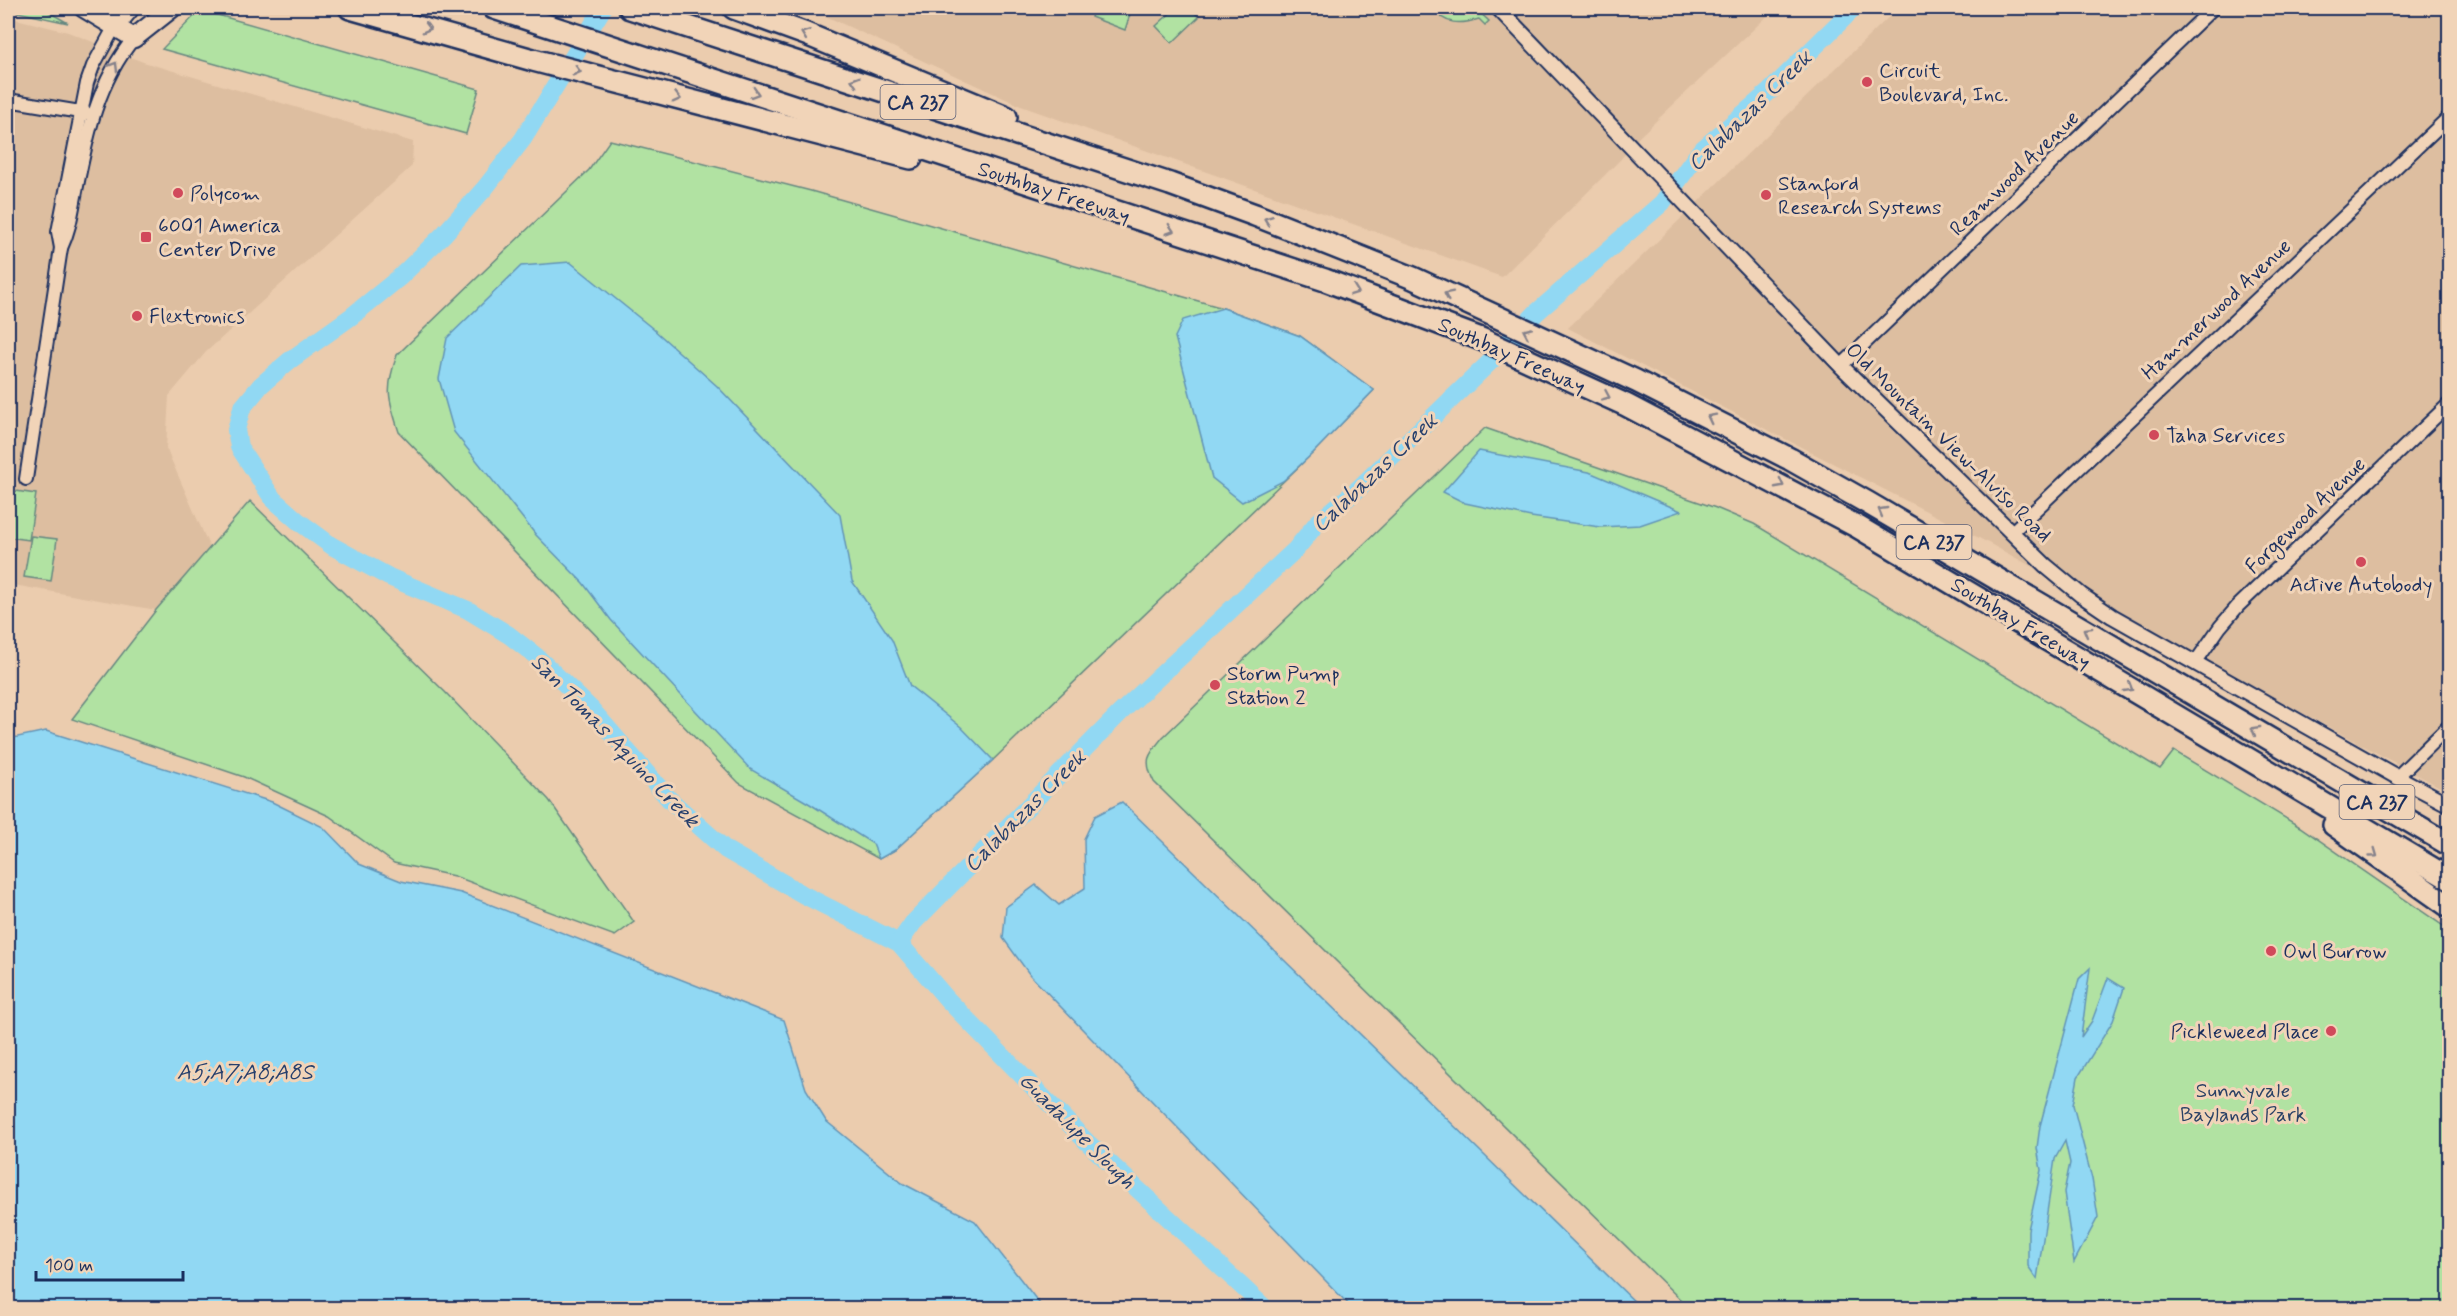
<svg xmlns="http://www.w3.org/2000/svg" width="2457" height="1316" font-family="Mynerve,sans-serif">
	<rect width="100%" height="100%" fill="#ebccae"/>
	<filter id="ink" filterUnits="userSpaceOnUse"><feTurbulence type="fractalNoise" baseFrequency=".0167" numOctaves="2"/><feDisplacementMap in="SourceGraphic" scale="12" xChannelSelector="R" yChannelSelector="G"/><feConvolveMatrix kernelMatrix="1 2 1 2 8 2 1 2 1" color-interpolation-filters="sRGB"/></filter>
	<g filter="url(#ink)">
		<g fill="#ddbea0">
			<path d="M808,8H1776L1639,137L1620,160L1502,277L1021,106Z"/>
			<path d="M1898,8H2449V792L1979,538L1568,328Z"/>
			<path d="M8,17L68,32L143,62L413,142L412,166L206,352L169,396L166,448L210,548L156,610L8,584Z"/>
		</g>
		<g fill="#b1e2a2" stroke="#668880" stroke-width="1.5">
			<path d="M8,8H42L68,23L8,10Z"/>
			<path d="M1094,8H1132L1125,30L1091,17Z"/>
			<path d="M1176,8H1190L1199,17L1172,43L1156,26Z"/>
			<path d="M1432,8H1475L1489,21L1485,25L1479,19C1460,25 1445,25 1432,8Z"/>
			<path d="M200,10L479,89L466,134L162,49Z"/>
			<path d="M610,140L811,191L1223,308L1300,336L1374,390L1313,453L993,760L895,850L879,859L739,783L399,432C388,398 385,389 397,355L589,170Z"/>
			<path d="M1485,428L1716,508L1754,524L2160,769L2174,751L2300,827L2449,930V1308H1689L1154,782C1143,760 1148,755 1163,737Z"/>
			<path d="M9,490L36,494L29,540L8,537Z"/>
			<path d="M250,501L445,692L549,800L634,922L615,936L454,876L394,863L329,816L244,777L72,719L156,610Z"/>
			<path d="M31,536L57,539L51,581L24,577Z"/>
		</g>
		<g fill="#91d8f3" stroke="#6294b7" stroke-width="1.5">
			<path d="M570,262L652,328L717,386L840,515L852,581L892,640L910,686L961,727L993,760L895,850L879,859L873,844L810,804L750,769L611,620L583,583L536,535L454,432L439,379L447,338L521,266Z"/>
			<path d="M1223,308L1300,336L1374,390L1313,453L1283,481L1242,502L1212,478L1175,337L1183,320Z"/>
			<path d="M1479,451L1589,472L1681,511L1640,525L1600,527L1531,517L1465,503L1443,492Z"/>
			<path d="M46,731L272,802L323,827L359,864L401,881L461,893L784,1020L806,1089L826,1121L902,1183L975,1221L1043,1308H8V739Z"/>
			<path d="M1122,802L1641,1308H1352L1030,975L1003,938L1006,907L1036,885L1059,905L1085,888L1084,839L1095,816Z"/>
			<path d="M2090,968L2081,1037L2092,1021L2108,978L2124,988L2113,1021L2078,1077L2073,1105L2092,1179L2098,1217L2074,1262L2064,1192L2070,1163L2065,1141L2055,1159L2037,1279L2028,1266V1230L2041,1170L2037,1148L2040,1126L2079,979Z"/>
		</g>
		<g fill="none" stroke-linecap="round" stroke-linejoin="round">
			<g stroke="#91d8f3" stroke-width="18">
				<path d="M603,8L523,139L485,188L444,234L400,277L352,316L289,361L261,385L242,408L236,430L239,447L273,499L298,521L332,546L389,577L468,610L509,635L536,656L591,709L669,799L726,850L804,895L899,943L947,999L1087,1142L1265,1308"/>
				<path d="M899,943L913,923L1120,713L1296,549L1317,523L1358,489L1490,362L1536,313L1662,203L1700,151L1770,91L1854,8"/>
			</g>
			<g stroke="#1b2f5e" stroke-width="16">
				<g id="minor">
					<path d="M8,100L86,113"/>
					<path d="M61,248L58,232L87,83L93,66L115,26"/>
					<path d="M1841,366L2213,8"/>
					<path d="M26,479L61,248C70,229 72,211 76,191C87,135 97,83 134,38"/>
					<path d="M2011,533L2450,116"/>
					<path d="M2195,663L2220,627L2238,606L2450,403"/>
					<path d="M2397,777L2450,725"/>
				</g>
			</g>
			<g stroke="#1b2f5e" stroke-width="18">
				<path id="tertiary" d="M1498,8L1841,366L2046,566L2081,595L2112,616L2397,777L2450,805"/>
			</g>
			<g stroke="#1b2f5e" stroke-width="22">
				<g id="primary">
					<path d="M84,8L134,38L172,8"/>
					<path d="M115,26L130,8"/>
				</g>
			</g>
			<g stroke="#1b2f5e" stroke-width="26">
				<g id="motorway">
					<path d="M350,8L533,60L911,158"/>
					<path d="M494,8L1325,280L1481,339L1626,405L1858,527L2450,879"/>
					<path d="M630,8L1170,184L1255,215L1413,278L1636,381L1790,459L1868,503L2450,845"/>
					<path d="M734,8L806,34L1006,117"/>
					<path d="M2334,825L2450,907"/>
				</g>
			</g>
			<use href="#minor" stroke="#f1d4b8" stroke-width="12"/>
			<use href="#tertiary" stroke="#f1d4b8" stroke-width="14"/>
			<use href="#primary" stroke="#f1d4b8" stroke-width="18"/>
			<use href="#motorway" stroke="#f1d4b8" stroke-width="21"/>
		</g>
		<defs><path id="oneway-chevron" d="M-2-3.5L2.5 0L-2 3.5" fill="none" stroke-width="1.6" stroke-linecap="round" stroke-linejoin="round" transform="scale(1.5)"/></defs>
		<g stroke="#86828b">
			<use href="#oneway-chevron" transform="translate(427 28) rotate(15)"/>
			<use href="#oneway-chevron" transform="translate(805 34) rotate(-159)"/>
			<use href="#oneway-chevron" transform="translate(114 66) rotate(-59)"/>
			<use href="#oneway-chevron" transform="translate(577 71) rotate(15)"/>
			<use href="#oneway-chevron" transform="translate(855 81) rotate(-162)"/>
			<use href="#oneway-chevron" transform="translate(755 93) rotate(18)"/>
			<use href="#oneway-chevron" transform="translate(677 98) rotate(14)"/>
			<use href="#oneway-chevron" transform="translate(1268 220) rotate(-159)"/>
			<use href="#oneway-chevron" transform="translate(1170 230) rotate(18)"/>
			<use href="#oneway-chevron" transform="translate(1355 291) rotate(20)"/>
			<use href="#oneway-chevron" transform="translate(1448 295) rotate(-154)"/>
			<use href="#oneway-chevron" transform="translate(1527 332) rotate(-156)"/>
			<use href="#oneway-chevron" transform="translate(1606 396) rotate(24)"/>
			<use href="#oneway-chevron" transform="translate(1711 418) rotate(-153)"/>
			<use href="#oneway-chevron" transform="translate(1780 484) rotate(28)"/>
			<use href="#oneway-chevron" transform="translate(1882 511) rotate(-150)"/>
			<use href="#oneway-chevron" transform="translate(2087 631) rotate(-150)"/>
			<use href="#oneway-chevron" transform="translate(2129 688) rotate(31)"/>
			<use href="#oneway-chevron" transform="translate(2255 730) rotate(-150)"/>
			<use href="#oneway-chevron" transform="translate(2374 854) rotate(36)"/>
		</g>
	</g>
	<g fill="#d1495b" stroke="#f1d4b8" stroke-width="2">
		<circle cx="1867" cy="82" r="6"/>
		<circle cx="178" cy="193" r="6"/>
		<circle cx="1766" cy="195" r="6"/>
		<rect x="140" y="231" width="12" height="12" rx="3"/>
		<circle cx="137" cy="316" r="6"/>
		<circle cx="2154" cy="435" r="6"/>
		<circle cx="2361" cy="562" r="6"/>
		<circle cx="1215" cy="685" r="6"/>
		<circle cx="2271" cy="951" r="6"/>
		<circle cx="2331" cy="1031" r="6"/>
	</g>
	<g text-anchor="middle" stroke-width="6" stroke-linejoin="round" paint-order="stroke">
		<g fill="#f1d4b8" stroke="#5b6079" stroke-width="1.5">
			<rect x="880.5" y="85" width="75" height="34" rx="4.5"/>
			<rect x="1896.5" y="525" width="75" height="34" rx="4.5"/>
			<rect x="2339.5" y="785" width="75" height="34" rx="4.5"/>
		</g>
		<g font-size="20" font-weight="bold" fill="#1b2f5e">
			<text x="918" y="109">CA 237</text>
			<text x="1934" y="549">CA 237</text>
			<text x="2377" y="809">CA 237</text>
		</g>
		<g font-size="21" fill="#1b2f5e" stroke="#f1d4b8" text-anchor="start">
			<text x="1879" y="77">Circuit<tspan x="1879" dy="24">Boulevard, Inc.</tspan></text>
			<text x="1778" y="190">Stanford<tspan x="1778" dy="24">Research Systems</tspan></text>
			<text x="190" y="200">Polycom</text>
			<text x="158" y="232">6001 America<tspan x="158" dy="24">Center Drive</tspan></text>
			<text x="149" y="323">Flextronics</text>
			<text x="2166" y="442">Taha Services</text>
			<text x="2361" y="591" text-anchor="middle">Active Autobody</text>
			<text x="1227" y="680">Storm Pump<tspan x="1227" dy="24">Station 2</tspan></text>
			<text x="2283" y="958">Owl Burrow</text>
			<text x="2319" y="1038" text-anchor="end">Pickleweed Place</text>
		</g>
		<g font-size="21" fill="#1b2f5e" stroke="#f1d4b8">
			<text transform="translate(2014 173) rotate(-44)" y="7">Reamwood Avenue</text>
			<text transform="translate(1054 192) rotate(18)" y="7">Southbay Freeway</text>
			<text transform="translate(2216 309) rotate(-43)" y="7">Hammerwood Avenue</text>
			<text transform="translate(1512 355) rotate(24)" y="7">Southbay Freeway</text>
			<text transform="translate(1949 442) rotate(44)" y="7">Old Mountain View-Alviso Road</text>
			<text transform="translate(2305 515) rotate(-44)" y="7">Forgewood Avenue</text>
			<text transform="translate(2021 623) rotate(31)" y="7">Southbay Freeway</text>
		</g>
		<g font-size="21" fill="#2a4165" stroke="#f1d4b8">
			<text x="2243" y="1097">Sunnyvale<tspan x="2243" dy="24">Baylands Park</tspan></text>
		</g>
		<g font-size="22" font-style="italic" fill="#27406d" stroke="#f1d4b8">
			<text transform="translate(1749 110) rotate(-44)" y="8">Calabazas Creek</text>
			<text transform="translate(1374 472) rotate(-43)" y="8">Calabazas Creek</text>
			<text transform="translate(616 740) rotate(46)" y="8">San Tomas Aquino Creek</text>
			<text transform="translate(1024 810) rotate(-45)" y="8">Calabazas Creek</text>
			<text x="245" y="1079">A5;A7;A8;A8S</text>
			<text transform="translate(1078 1130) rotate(45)" y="8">Guadalupe Slough</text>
		</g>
	</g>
	<rect width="2457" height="1316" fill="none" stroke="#f1d4b8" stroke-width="30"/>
	<rect x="15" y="15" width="2427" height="1286" fill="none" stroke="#1b2f5e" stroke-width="2" filter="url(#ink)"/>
	<path d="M36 1271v9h147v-9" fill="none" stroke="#1b2f5e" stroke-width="3"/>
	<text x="45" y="1271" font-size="18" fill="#1b2f5e" stroke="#f1d4b8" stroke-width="4.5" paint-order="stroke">100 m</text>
</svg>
